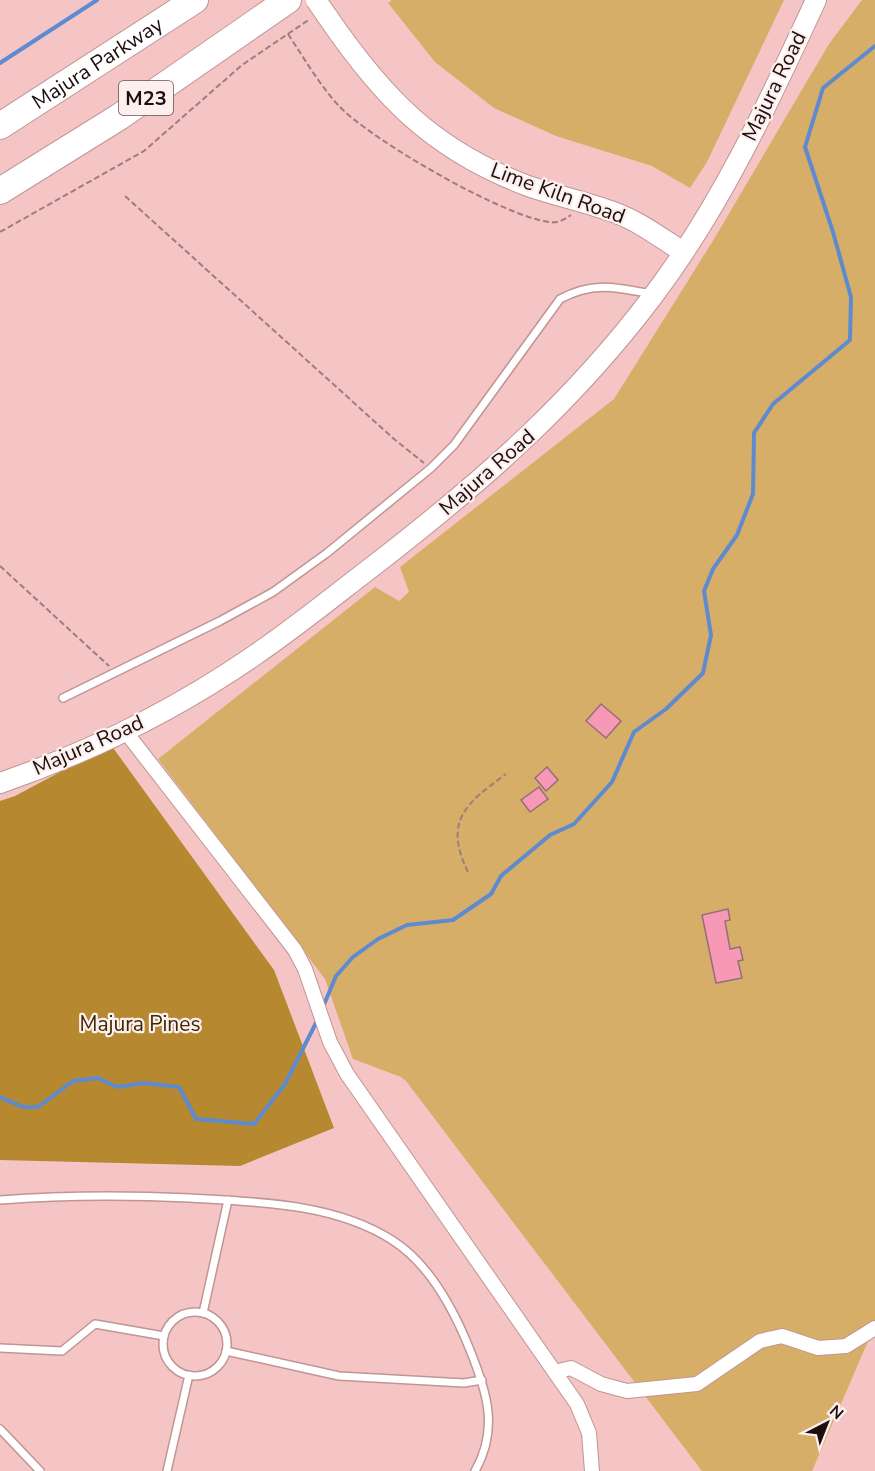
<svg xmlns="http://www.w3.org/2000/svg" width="875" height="1471" font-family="'Nunito Sans',sans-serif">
	<rect width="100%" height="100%" fill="#f4c5c4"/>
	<g fill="#d7ae68">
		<path d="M392,0H784L707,162L690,188L652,166L556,136L494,108L435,62L388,3Z"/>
		<path d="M862,0H875V1325L812,1471H702L406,1081L401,1077L353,1059L325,979L158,759L375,587L399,601L409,592L400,567L614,399L714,239L829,44Z"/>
	</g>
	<path fill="#b6882f" d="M111,745L274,970L334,1128L240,1166L0,1160V801L15,796Z"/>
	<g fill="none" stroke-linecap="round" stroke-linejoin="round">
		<g stroke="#5e8ad0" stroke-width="4">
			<path d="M0,63L97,0"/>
			<path d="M323,1007L336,976L353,957L378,939L407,925L453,920L491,894L501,876L550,835L574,824L612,782L634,732L666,709L703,673L711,635L704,591L713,569L737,535L753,494L754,433L773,404L850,340L851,297L833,232L805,147L823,88L875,46"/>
			<path d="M0,1097L23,1107H38L73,1081L98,1078L117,1087L144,1083L179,1087L196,1119L254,1124L285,1084L318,1019"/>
		</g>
	</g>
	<g fill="#f698b6" stroke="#966e7a" stroke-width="1.5">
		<path d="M601,704L621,721L606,738L586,721Z"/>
		<path d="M547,767L558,780L546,791L535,778Z"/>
		<path d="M539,787L548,799L530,812L521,800Z"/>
		<path d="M728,909L730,920L725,921L730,949L740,947L743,960L738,961L742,978L716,983L702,915Z"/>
	</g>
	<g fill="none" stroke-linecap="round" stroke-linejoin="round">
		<g stroke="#c09594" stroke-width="10">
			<g id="lane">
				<path d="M63,698L220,621L273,592L327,553L431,468L454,445L560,299C593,281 616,287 652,294"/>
				<path d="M0,1200C64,1195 127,1195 190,1198C258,1202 334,1203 392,1240C430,1264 454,1310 470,1350C487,1392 499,1429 475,1471"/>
				<circle cx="195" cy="1344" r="32"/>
				<path d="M203,1313L228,1200"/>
				<path d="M0,1348L62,1351L95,1324L164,1336"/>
				<path d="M226,1351L339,1376L464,1383L482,1380"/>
				<path d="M0,1429L40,1471"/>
				<path d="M167,1471L189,1375"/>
			</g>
		</g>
		<g stroke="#c09594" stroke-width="16">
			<g id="street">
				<path d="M125,731L295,950L305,969L330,1042L347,1074L577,1404L589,1433L592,1471"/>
				<path d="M555,1372L571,1368L601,1384L627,1391L697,1384L760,1341L782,1336L818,1348L846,1346L875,1328"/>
			</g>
		</g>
		<g stroke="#c09594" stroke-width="22">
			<g id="secondary">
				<path d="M327,16C383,98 433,150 528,186C557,196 587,202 616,213C640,222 661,238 683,252"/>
				<path d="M0,783C90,752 177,709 255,655C299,625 339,592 381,560C485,479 573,402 653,296C721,206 769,102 816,0"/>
			</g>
		</g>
		<g stroke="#c09594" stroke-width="28">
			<g id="highway">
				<path id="s1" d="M0,126L195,0"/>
				<path d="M0,191L119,117L288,0"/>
			</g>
		</g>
		<g stroke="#9f7d7c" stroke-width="2" stroke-dasharray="6 3" stroke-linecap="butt">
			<path d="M288,34C304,58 319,84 338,105C369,139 506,218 550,222C558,223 564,220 571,215"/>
			<path d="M125,196L394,439L424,463"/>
			<path d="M0,232L144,151L242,65L310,19"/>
			<path d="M0,566L109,666"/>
			<path d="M468,872C443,821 466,803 506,774"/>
		</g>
		<use href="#lane" stroke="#fff" stroke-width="7"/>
		<use href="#street" stroke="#fff" stroke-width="14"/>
		<use href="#secondary" stroke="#fff" stroke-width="20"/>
		<use href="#highway" stroke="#fff" stroke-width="26"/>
		<g stroke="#c09594" stroke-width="22" stroke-linecap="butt">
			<path id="secondary-bridge" d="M316,0L327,16"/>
		</g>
		<use href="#secondary-bridge" stroke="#fff" stroke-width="20"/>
	</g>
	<g text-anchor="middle" stroke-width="4.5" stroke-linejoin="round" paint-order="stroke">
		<rect fill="#feefef" stroke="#615252" stroke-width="1.5" x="119" y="81" width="54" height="34" rx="4.5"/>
		<g font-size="20" font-weight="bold" fill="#1e0f0f">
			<text x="146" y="105">M23</text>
		</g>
		<g font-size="21" fill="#1e0f0f" stroke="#feefef">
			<text dy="7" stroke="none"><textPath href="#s1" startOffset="116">Majura Parkway</textPath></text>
			<text transform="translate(774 86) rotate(-64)" y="7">Majura Road</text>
			<text transform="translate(558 193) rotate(20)" y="7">Lime Kiln Road</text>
			<text transform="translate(487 472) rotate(-41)" y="7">Majura Road</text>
			<text transform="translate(88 745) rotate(-24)" y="7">Majura Road</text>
		</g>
		<g font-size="21" fill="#3c2902" stroke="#feefef">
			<text x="140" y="1031">Majura Pines</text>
		</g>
	</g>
	<g transform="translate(827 1423) rotate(42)" stroke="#feefef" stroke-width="4.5" paint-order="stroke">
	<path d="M0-4.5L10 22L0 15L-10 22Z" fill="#1e0f0f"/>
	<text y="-9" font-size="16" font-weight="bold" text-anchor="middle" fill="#1e0f0f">N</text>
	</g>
</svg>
